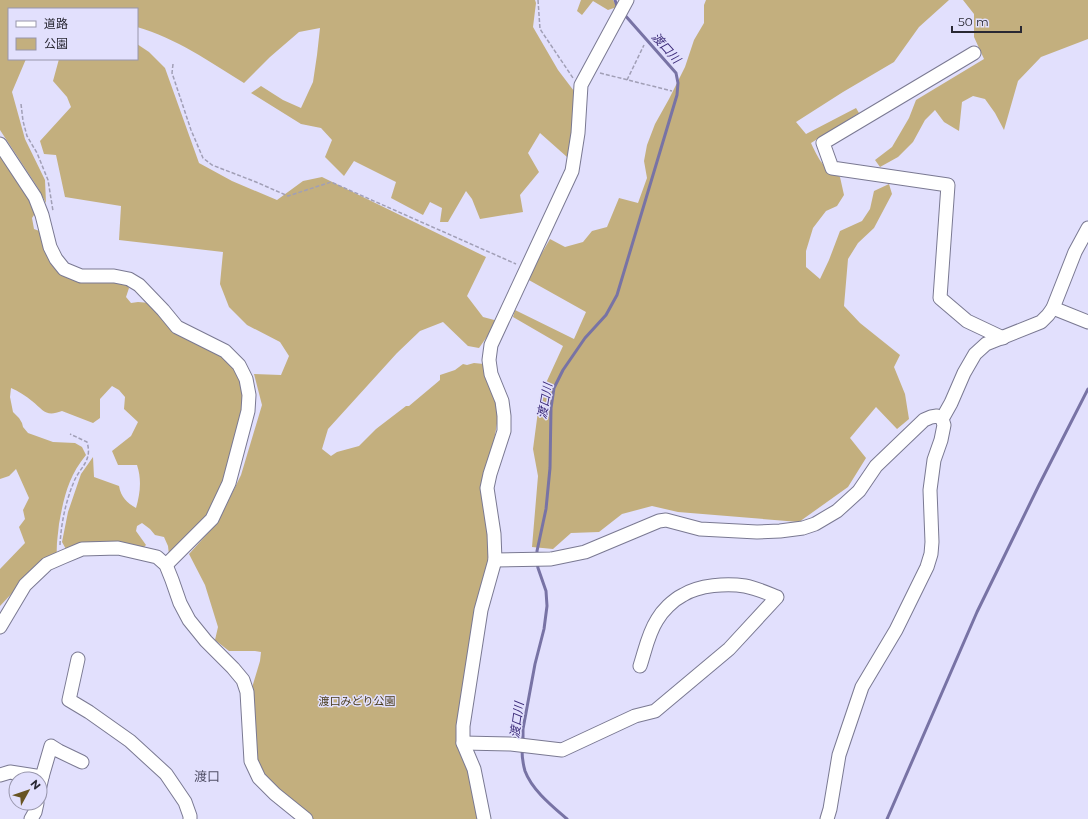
<svg xmlns="http://www.w3.org/2000/svg" width="1088" height="819" font-family="Montserrat,'Noto Sans JP',sans-serif">
	<rect width="100%" height="100%" fill="#e2e0fd"/>
	<g fill="#c3af7e">
		<path d="M0,0H535L536,3L533,27L558,70L577,95L574,129L567,157L540,133L528,153L539,172L520,195L523,212L480,219L472,199L466,191L448,222H440L442,208L430,202L423,215L391,198L396,182L354,161L344,176L325,157L332,140L321,128L301,124L251,93L261,86L283,100L301,108L313,82L317,55L320,28L299,32L270,57L244,83C210,62 176,38 137,27V9H9V59H26L12,92L25,139L45,180L46,203L38,188L0,130Z"/>
		<path d="M581,0H613L617,7L608,10L593,1L582,15L577,11Z"/>
		<path d="M706,0H949L919,27L894,62L843,92L796,122L806,134L856,108L859,113L811,143C820,162 822,166 840,177L844,195L837,206L826,211L813,228L806,251V267L820,279L829,260L840,231L862,221L870,209L874,191L889,184L892,194L874,228L858,243L848,259L844,306L860,323L900,355L894,367L905,394L909,419L897,429L876,407L850,438L866,458L848,487L799,522L678,512L652,506L622,514L599,532L571,533L553,549L532,547L538,476L533,449L540,396L563,346L513,317L515,310L574,339L586,312L527,279L550,239L565,247L583,242L592,231L607,227L619,198L638,203L647,178L644,161L647,145L655,124L669,99L685,67L694,40L704,23V5Z"/>
		<path d="M963,0H1088V39L1041,57L1018,81L1004,130L995,113L985,99L973,96L962,102L959,131L944,122L935,110L925,120L913,142L898,157L880,167L875,160L892,147L909,118L916,100L984,59L974,37V14Z"/>
		<path d="M137,44L149,52L165,68L199,163L232,181L277,200L303,181L322,177L486,257L467,296L483,317L498,321L479,348L468,346L443,322L420,331L397,353L328,429L322,449L331,456L337,452L359,446L376,429L406,406H409L440,380V375L455,370L463,364L467,365L474,363L484,364L499,412L486,487L489,560L459,743L483,819H312L261,776L255,761L251,691L260,661L261,652L255,651H229L215,640L218,627L205,585L189,554L218,522L241,475L262,405L254,374L281,375L289,356L280,342L247,325L229,307L220,284L223,252L119,240L121,206L65,197L56,155L44,154L40,141L71,107L67,97L53,81L59,59H137Z"/>
		<path d="M0,151L38,209L32,218L34,229L42,232L54,264L106,281L126,283L129,288L126,297L131,303L138,302L150,303L202,345L227,360L239,373L244,401L216,507L169,555L168,546L164,537L155,535L150,529L142,523L137,526L136,531L146,545L143,548L113,541L94,542L67,551L62,542L68,512L81,474L93,457L94,477L119,486C121,497 127,503 136,508C140,494 142,480 137,465H118L112,451L131,436L138,422L124,409L125,397L119,390L112,386L100,399V418L93,423L62,411C46,417 44,411 32,401C26,396 18,391 11,388L10,397L13,412L19,418L22,423L23,427L28,433L53,442L75,443L82,447L86,455C68,477 64,497 59,524C58,535 56,545 57,556L30,574L0,606V569L25,543L19,527L25,519L23,510L29,498L16,469L9,476L0,479Z"/>
	</g>
	<g fill="none" stroke-linecap="round" stroke-linejoin="round">
		<g stroke="#7873a5" stroke-width="3">
			<path d="M615,0L617,6"/>
			<path d="M537,557V551L546,509L550,468L551,408L554,388L563,370L585,338L606,315L617,295L677,95L678,83L676,73L623,13"/>
			<path d="M523,741V729L535,664L544,629L547,606L546,591L538,568L537,563"/>
			<path d="M522,749C522,756 523,764 525,771C532,790 552,806 567,819"/>
			<path d="M887,819L977,612L1039,485L1088,389"/>
		</g>
		<g stroke="#7a7992" stroke-width="15">
			<g id="minor">
				<path d="M974,53L823,143L832,168L948,185L940,298L967,321L1003,338"/>
				<path d="M0,144L35,197L42,215L50,247L56,259L64,269L81,276H114L129,279L139,285L163,310L177,327L225,351L239,365L246,379L249,395L248,411L229,483L212,519L166,565"/>
				<path d="M1053,308L1088,322"/>
				<path d="M942,419L951,403L964,373L975,354L986,344L1041,322L1048,315L1053,308L1075,252L1088,228"/>
				<path d="M495,560L551,559L585,552L659,521L666,520L700,529L757,532L780,531L803,528L815,524L837,511L859,491L876,466L924,420L931,417L937,416L942,419L944,425L941,440L934,460L930,490L932,542L931,554L927,567L896,630L862,687L839,755L830,809L827,819"/>
				<path d="M0,627L25,585L47,564L63,557L82,549L118,548L157,557L166,565L172,580L180,603L189,620L206,641L233,668L243,680L247,692L251,761L259,778L275,794L306,819"/>
				<path d="M78,659L69,700L89,712L130,741L166,774L185,802L190,816V819"/>
				<path d="M463,743L511,744L562,750L635,716L655,711L729,649L777,597C767,593 756,588 745,586C727,583 699,585 683,595C673,600 662,611 657,620C648,634 645,651 640,666"/>
				<path d="M0,775L10,772L42,777"/>
				<path d="M40,786L42,777L51,746L59,751L82,762"/>
				<path d="M31,819L35,812L37,803"/>
				<path d="M484,819L474,769L463,743V726L481,610L495,560L494,534L487,488L490,474L504,431V416L502,401L491,374L489,360L491,345L572,171L578,133L581,85L627,0"/>
			</g>
		</g>
		<g stroke="#a19fb6" stroke-width="1.5" stroke-dasharray="4 2" stroke-linecap="butt">
			<path d="M538,0L540,29L573,78"/>
			<path d="M173,64L172,73L191,130L203,158L212,165L256,182L288,196L331,182L516,264"/>
			<path d="M600,73L672,91"/>
			<path d="M627,80L644,45"/>
			<path d="M21,104L23,121L27,136L37,153L48,180L53,211"/>
			<path d="M60,545C61,525 65,504 73,484C79,467 93,462 87,442L70,434"/>
		</g>
		<use href="#minor" stroke="#fff" stroke-width="13"/>
	</g>
	<g text-anchor="middle" stroke-width="3" stroke-linejoin="round" paint-order="stroke">
		<g font-size="11" fill="#473919" stroke="#e2e0fd">
			<text x="357" y="705">渡口みどり公園</text>
		</g>
		<g font-size="12" font-style="italic" fill="#3c2b79" stroke="#e2e0fd">
			<text transform="translate(666 48) rotate(48)" y="4">渡口川</text>
			<text transform="translate(545 401) rotate(-80)" y="4">渡口川</text>
			<text transform="translate(517 720) rotate(-82)" y="4">渡口川</text>
		</g>
		<g font-size="13" fill="#535169" stroke="#e2e0fd">
			<text x="207" y="781">渡口</text>
		</g>
	</g>
	<rect x="8" y="8" width="130" height="52" fill="#e2e0fd" stroke="#9896ac"/>
	<rect x="16" y="21" width="20" height="6" fill="#ffffff" stroke="#9896ac"/>
	<text x="44" y="28" font-size="12" fill="#292833">道路</text>
	<rect x="16" y="38" width="20" height="12" fill="#c3af7e" stroke="#9896ac"/>
	<text x="44" y="48" font-size="12" fill="#292833">公園</text>
	<g transform="translate(28 791) rotate(50)"><circle r="19" fill="#e2e0fd" stroke="#9896ac"/>
	<path d="M0-3L7 15L0 10L-7 15Z" fill="#685423"/>
	<text y="-6" font-size="11" font-weight="bold" text-anchor="middle" fill="#292833">N</text>
	</g>
	<path d="M952 26v6h69v-6" fill="none" stroke="#292833" stroke-width="2"/>
	<text x="958" y="26" font-size="12" fill="#292833" stroke="#e2e0fd" stroke-width="3" paint-order="stroke">50 m</text>
</svg>
